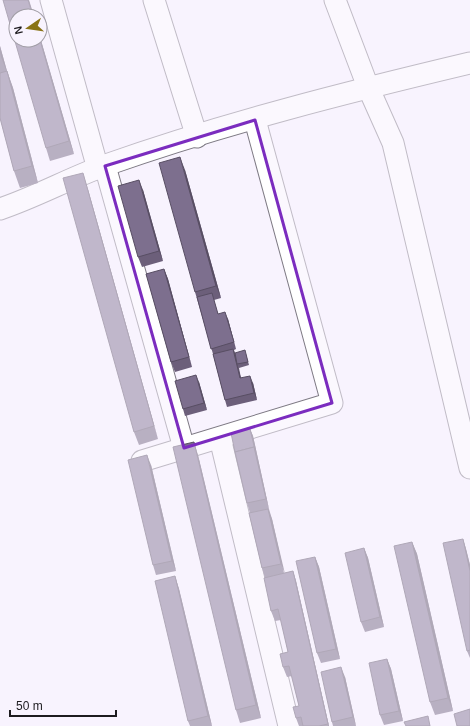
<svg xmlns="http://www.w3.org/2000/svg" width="470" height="726" font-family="Helvetica,sans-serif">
	<rect width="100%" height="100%" fill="#f8f3fe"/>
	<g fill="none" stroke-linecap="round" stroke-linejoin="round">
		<g stroke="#7e7a84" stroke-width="23">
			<g id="minor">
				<path d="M51,0L98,169"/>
				<path d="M154,0L197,137"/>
				<path d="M335,0L368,87L393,143L470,468"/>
				<path d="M105,166L184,448"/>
				<path d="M0,209C36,197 70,178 106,165C225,123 348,92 470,63"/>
				<path d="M220,438L289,726"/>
				<path d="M142,461L332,403L255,120"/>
			</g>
		</g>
		<use href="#minor" stroke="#fff" stroke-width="21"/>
	</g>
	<g fill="#6c5f7a">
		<path d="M40,37L74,154L50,161L46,148Z"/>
		<path d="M0,46L7,71L13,88L38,183L20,188L14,171L0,118Z"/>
		<path d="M185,170L221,298L214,300L218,314L228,319L236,349L234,350L235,353L246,354L249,365L239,368L241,378L253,383L257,400L227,407L225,400L213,354L195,292Z"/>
		<path d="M87,186L158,439L139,445L134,432Z"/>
		<path d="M143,190L163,261L142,267L138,257Z"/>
		<path d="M164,269L168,279L192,367L175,372L171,362Z"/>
		<path d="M199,382L207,410L185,416L183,409Z"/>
		<path d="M250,429L253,436L269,509L272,519L284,573L293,571L296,581L329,726H299L296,718L299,706L292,676L287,677L283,667L288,652L281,620L275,621L271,611L265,578L262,568L250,513L247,503Z"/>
		<path d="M198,455L261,718L240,723L236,710Z"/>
		<path d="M151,465L176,571L156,575L153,565Z"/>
		<path d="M463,539L466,549L470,565V658L467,651Z"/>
		<path d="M412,542L417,554L453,711L435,715L430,702Z"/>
		<path d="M364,548L368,558L384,627L365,632L361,622Z"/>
		<path d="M315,557L319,567L340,659L321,663L317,653Z"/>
		<path d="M175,576L179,589L212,726H190L188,721Z"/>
		<path d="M387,659L391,669L403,721L384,725L380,715Z"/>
		<path d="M345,677L356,726H333L332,722Z"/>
	</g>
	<g fill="#584e63">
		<path d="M28,0H29L34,16H33Z"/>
		<path d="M40,37L74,154L69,141L40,40Z"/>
		<path d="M0,46L8,75L1,57L0,52Z"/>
		<path d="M7,71L13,88L38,183L32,166Z"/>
		<path d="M180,157L185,170L221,298L216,286Z"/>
		<path d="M83,173L87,186L158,439L154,426Z"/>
		<path d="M139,180L143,190L163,261L159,251Z"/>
		<path d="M164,269L168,279L192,367L189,357Z"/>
		<path d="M225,312L228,319L236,349L234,342Z"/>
		<path d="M233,349L236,356L237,364L243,385L240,378Z"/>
		<path d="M196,375L199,382L207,410L204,403Z"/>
		<path d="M250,376L253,383L257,400L254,393Z"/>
		<path d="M250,429L253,436L269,509L266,499Z"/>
		<path d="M194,442L198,455L261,718L256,705Z"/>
		<path d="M147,455L151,465L176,571L172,561Z"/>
		<path d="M268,509L272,519L285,574L281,564Z"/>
		<path d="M463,539L466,549L470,565V571Z"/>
		<path d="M412,542L417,554L453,711L448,698Z"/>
		<path d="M364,548L368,558L384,627L380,617Z"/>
		<path d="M315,557L319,567L340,659L336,649Z"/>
		<path d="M293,571L296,581L329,726H328V724Z"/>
		<path d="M175,576L179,589L212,726L208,716Z"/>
		<path d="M387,659L391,669L403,721L399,711Z"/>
		<path d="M341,667L345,677L356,726L353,717Z"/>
	</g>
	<g fill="#7d6f8e" stroke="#584e63">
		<path d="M3,0H28L33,16H16V40H40L69,141L46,148Z"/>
		<path d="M7,71L32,166L14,171L0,118V73Z"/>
		<path d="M180,157L216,286L195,292L159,163Z"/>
		<path d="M83,173L154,426L134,432L63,178Z"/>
		<path d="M139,180L159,251L138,257L118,186Z"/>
		<path d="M164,269L189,357L171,362L146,274Z"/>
		<path d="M212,293L218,314L225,312L234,342L211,349L197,297Z"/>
		<path d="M233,349L240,378L250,376L254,393L225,400L213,354Z"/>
		<path d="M245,350L248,362L237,364L235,353Z"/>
		<path d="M196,375L204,403L183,409L175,381Z"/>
		<path d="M250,429L255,450L254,447L235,452L231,433Z"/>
		<path d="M194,442L256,705L236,710L173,447Z"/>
		<path d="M254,447L266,499L247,503L235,452Z"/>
		<path d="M147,455L172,561L153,565L128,460Z"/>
		<path d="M268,509L281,564L262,568L249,513Z"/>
		<path d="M463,539L470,571V650L467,651L443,543Z"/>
		<path d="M412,542L448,698L430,702L394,546Z"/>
		<path d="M364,548L380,617L361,622L345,553Z"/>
		<path d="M315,557L336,649L317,653L296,561Z"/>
		<path d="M293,571L328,724L319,726H303L301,717L296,718L293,707L299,706L289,666L283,667L280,654L288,652L278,609L271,611L264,578Z"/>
		<path d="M175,576L208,716L188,721L155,581Z"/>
		<path d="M387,659L399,711L380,715L369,663Z"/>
		<path d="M341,667L353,717L332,722L321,672Z"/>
		<path d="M470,709V726H457L454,714Z"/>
		<path d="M428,716L430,726H406L404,722Z"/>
	</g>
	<path d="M0 0H470V726H0ZM255,120L332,403L184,448L105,166Z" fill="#f8f3fe" fill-opacity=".55" fill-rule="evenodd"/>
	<path fill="none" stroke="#7b2cbf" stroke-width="3" stroke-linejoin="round" d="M255,120L332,403L184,448L105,166Z"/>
	<g transform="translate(28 28) rotate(257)"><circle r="19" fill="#f8f3fe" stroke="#a09da5"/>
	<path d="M0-3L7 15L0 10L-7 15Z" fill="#897316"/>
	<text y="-6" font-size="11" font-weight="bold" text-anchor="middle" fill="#1d1b1f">N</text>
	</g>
	<path d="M10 710v6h106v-6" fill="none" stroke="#1d1b1f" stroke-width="2"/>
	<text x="16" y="710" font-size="12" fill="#1d1b1f" stroke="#f8f3fe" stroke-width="3" paint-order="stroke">50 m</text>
</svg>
